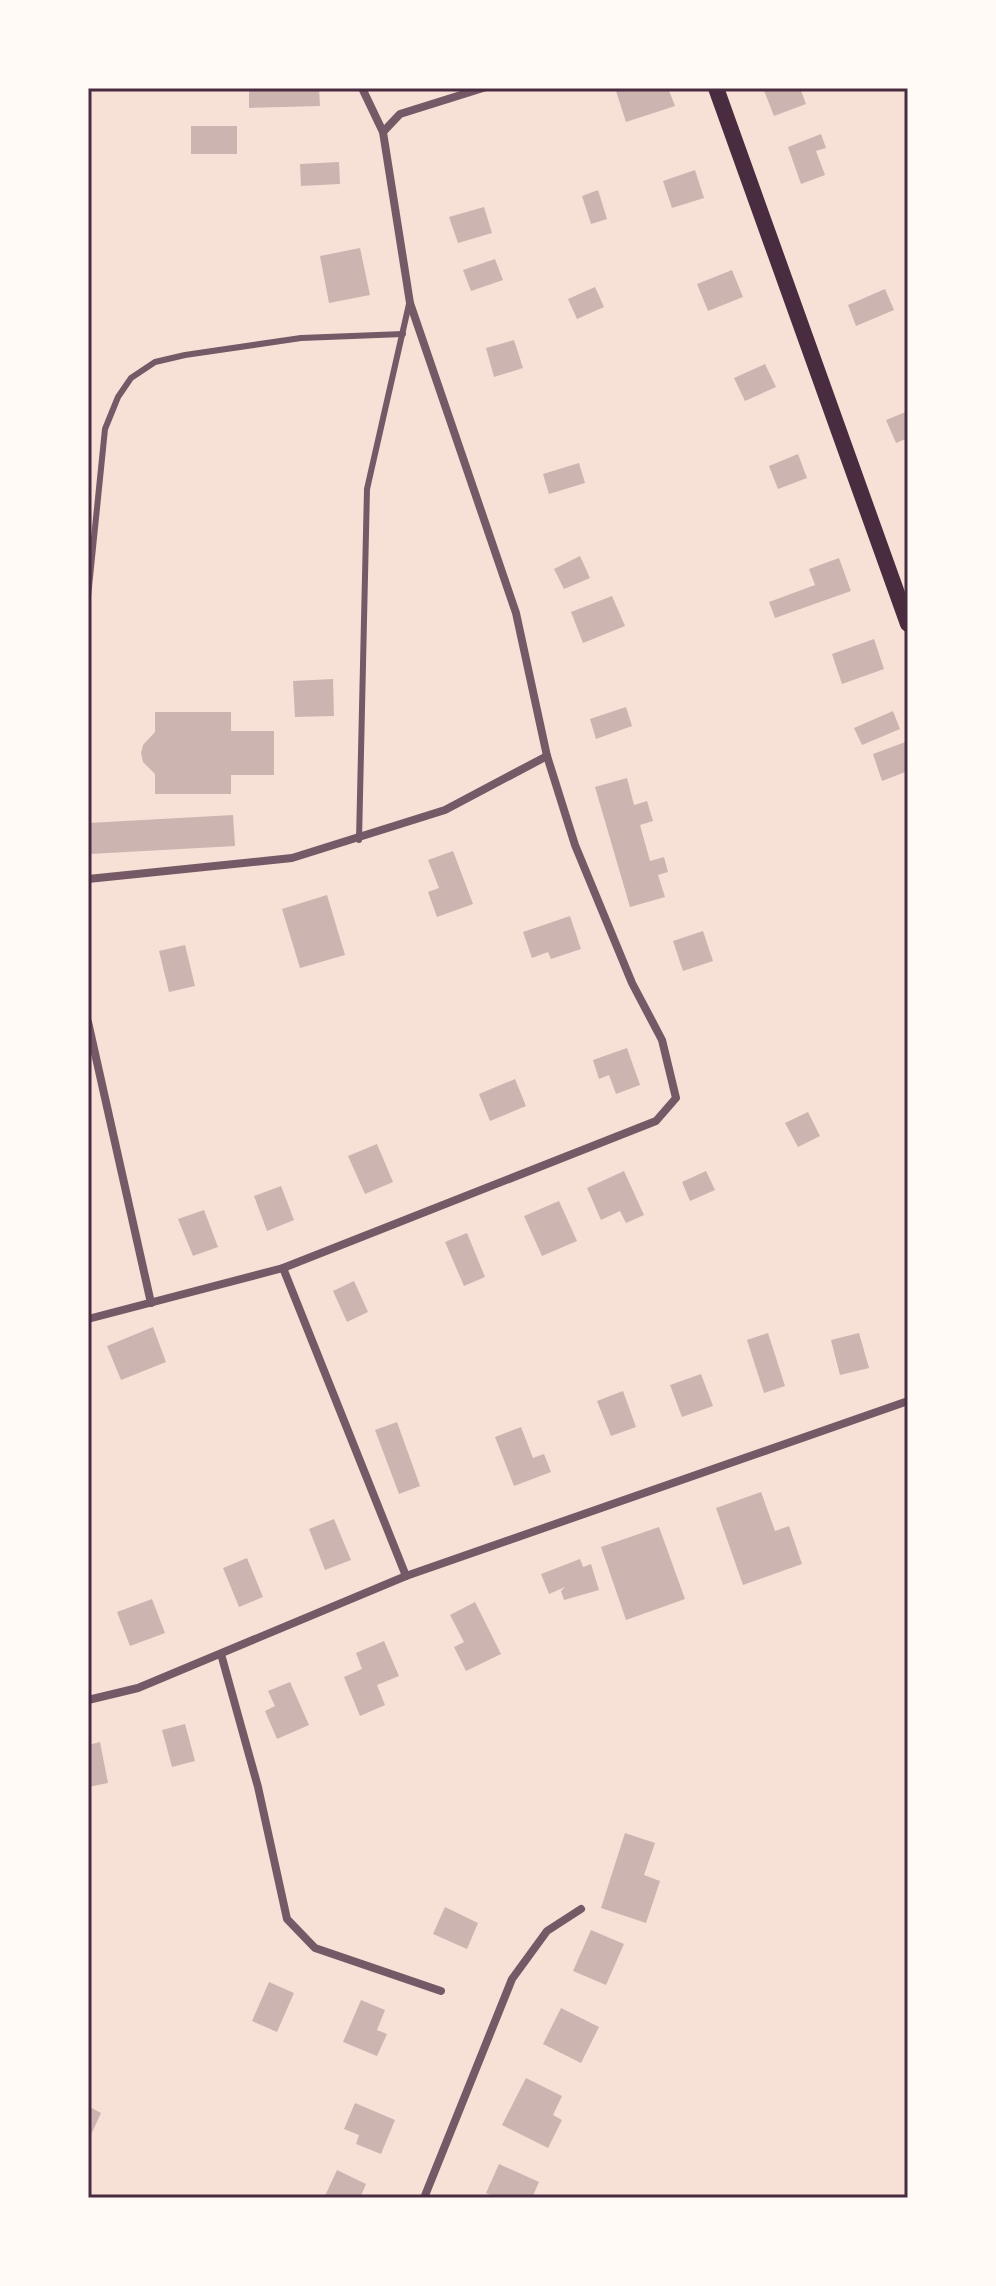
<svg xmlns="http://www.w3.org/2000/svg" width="996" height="2286" font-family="Helvetica,sans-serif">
	<rect width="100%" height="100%" fill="#f7e1d7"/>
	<g fill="#ccb4b1">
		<path d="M249,88H319L320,106L249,108Z"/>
		<path d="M615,88H668L675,106L626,122Z"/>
		<path d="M763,88H800L806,104L774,116Z"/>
		<rect x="191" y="126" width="46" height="28"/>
		<path d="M821,134L826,148L816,151L825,175L801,184L788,147Z"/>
		<path d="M339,162L340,184L301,186L300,164Z"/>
		<path d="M695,170L704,198L672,208L663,181Z"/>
		<path d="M598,190L607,219L591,224L582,196Z"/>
		<path d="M484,207L492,233L458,243L449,217Z"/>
		<path d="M360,248L370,295L329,303L320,256Z"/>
		<path d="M495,259L503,280L471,291L463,270Z"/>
		<path d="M732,270L743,297L708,311L697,284Z"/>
		<path d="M595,287L604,307L577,319L568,299Z"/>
		<path d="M885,289L894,310L856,326L848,305Z"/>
		<path d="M514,340L523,368L494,377L486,348Z"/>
		<path d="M765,364L776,387L745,401L734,378Z"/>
		<path d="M908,411V438L896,443L886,420Z"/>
		<path d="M798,454L807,478L778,489L769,466Z"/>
		<path d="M579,463L585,483L549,494L543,474Z"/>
		<path d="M580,556L590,578L564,589L554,569Z"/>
		<path d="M839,558L851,591L775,618L769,602L815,585L809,569Z"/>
		<path d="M612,596L625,626L583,643L571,612Z"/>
		<path d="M874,639L884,669L842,684L832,654Z"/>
		<path d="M333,679L334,716L295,717L293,681Z"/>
		<path d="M626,707L632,726L596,739L590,719Z"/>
		<path d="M893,711L900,729L862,745L854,728Z"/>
		<path d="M155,712H231V731H274V775H231V794H155V774L143,762L141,753L143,745L155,732Z"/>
		<path d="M908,741V771L882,781L873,754Z"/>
		<path d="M627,778L634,805L647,801L653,821L640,825L650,861L664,857L668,872L658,875L665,897L630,907L595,787Z"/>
		<path d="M233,815L235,846L90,854L88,823Z"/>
		<path d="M453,851L473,904L437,917L428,892L439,888L428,860Z"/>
		<path d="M327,895L345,955L300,968L282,909Z"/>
		<path d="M570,916L581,949L551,959L548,952L532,958L523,932Z"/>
		<path d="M703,931L713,961L683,971L673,941Z"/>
		<path d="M185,945L195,986L169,992L159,951Z"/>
		<path d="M627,1048L640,1085L616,1094L609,1075L599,1079L593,1060Z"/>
		<path d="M515,1079L526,1106L490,1121L479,1094Z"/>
		<path d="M808,1112L820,1136L798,1147L785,1123Z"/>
		<path d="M377,1144L393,1182L365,1194L348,1156Z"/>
		<path d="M624,1171L644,1215L626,1223L620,1211L601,1220L587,1188Z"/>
		<path d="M706,1171L715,1190L690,1201L682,1182Z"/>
		<path d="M281,1186L294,1220L267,1231L254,1196Z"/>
		<path d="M559,1201L577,1241L542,1256L524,1216Z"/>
		<path d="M204,1210L218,1247L193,1256L178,1219Z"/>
		<path d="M467,1233L485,1277L464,1286L445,1242Z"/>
		<path d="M354,1281L368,1312L347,1322L333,1291Z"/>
		<path d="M153,1327L166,1362L121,1380L107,1346Z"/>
		<path d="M768,1333L785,1386L764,1393L747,1340Z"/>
		<path d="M859,1333L869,1368L840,1375L831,1340Z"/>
		<path d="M701,1374L713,1406L682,1417L670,1385Z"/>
		<path d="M623,1391L636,1427L611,1436L597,1401Z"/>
		<path d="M397,1422L420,1486L399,1494L375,1430Z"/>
		<path d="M521,1427L533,1458L544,1454L551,1472L514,1486L495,1437Z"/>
		<path d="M761,1492L775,1531L789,1526L802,1564L743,1585L716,1508Z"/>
		<path d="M334,1519L351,1560L325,1570L309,1529Z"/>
		<path d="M659,1527L685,1599L626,1620L601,1547Z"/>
		<path d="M247,1558L263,1597L239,1607L223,1568Z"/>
		<path d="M580,1559L583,1567L591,1564L599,1590L564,1600L561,1591L565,1587L549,1594L541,1574Z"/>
		<path d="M152,1599L165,1633L130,1646L117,1612Z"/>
		<path d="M475,1602L501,1654L466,1671L454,1647L464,1642L450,1615Z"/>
		<path d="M384,1641L399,1676L377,1685L385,1705L360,1716L344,1677L362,1669L356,1653Z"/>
		<path d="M290,1682L309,1725L277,1739L265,1711L275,1706L268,1691Z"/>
		<path d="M185,1724L195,1761L172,1767L162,1730Z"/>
		<path d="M100,1742L108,1783L88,1787V1745Z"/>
		<path d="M625,1833L655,1843L644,1875L660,1881L646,1923L601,1908Z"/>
		<path d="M445,1907L478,1923L467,1949L433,1934Z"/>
		<path d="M591,1930L624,1944L606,1985L573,1971Z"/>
		<path d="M269,1982L294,1993L277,2032L252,2021Z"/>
		<path d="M361,2000L385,2010L377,2030L387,2034L377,2056L343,2042Z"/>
		<path d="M561,2008L599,2027L581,2063L543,2044Z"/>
		<path d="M526,2078L562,2096L553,2115L562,2120L548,2148L502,2125Z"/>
		<path d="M355,2103L395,2120L381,2154L356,2144L359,2135L344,2129Z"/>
		<path d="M88,2106L101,2113L88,2141Z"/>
		<path d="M499,2164L539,2182L532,2198H497L486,2193Z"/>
		<path d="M337,2170L366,2184L360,2198H324Z"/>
	</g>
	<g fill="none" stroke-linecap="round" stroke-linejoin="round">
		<g stroke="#755966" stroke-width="6">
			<path d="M88,597L105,429L118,397L131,378L155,362L185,355L301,338L403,334"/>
			<path d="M359,840L367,489L409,304"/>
		</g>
		<g stroke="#755966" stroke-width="8">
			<path d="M362,88L383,132"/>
			<path d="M88,879L292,858L445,810L547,756"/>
			<path d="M88,1022L151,1303"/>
			<path d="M283,1268L406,1576"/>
			<path d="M88,1319L283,1268L656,1121L676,1098L662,1040L632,983L575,845L547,756L516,613L410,303L383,132L400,114L483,88"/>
			<path d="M221,1654L258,1787L287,1919L315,1948L441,1991"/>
			<path d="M88,1700L138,1688L406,1576L908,1401"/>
			<path d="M424,2198L512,1979L547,1931L581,1909"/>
		</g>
		<path stroke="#4a2c40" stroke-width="16" d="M716,88L908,624"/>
	</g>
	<rect width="996" height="2286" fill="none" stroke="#fffaf5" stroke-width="180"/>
	<rect x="90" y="90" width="816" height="2106" fill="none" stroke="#4a2c40" stroke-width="3"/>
</svg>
